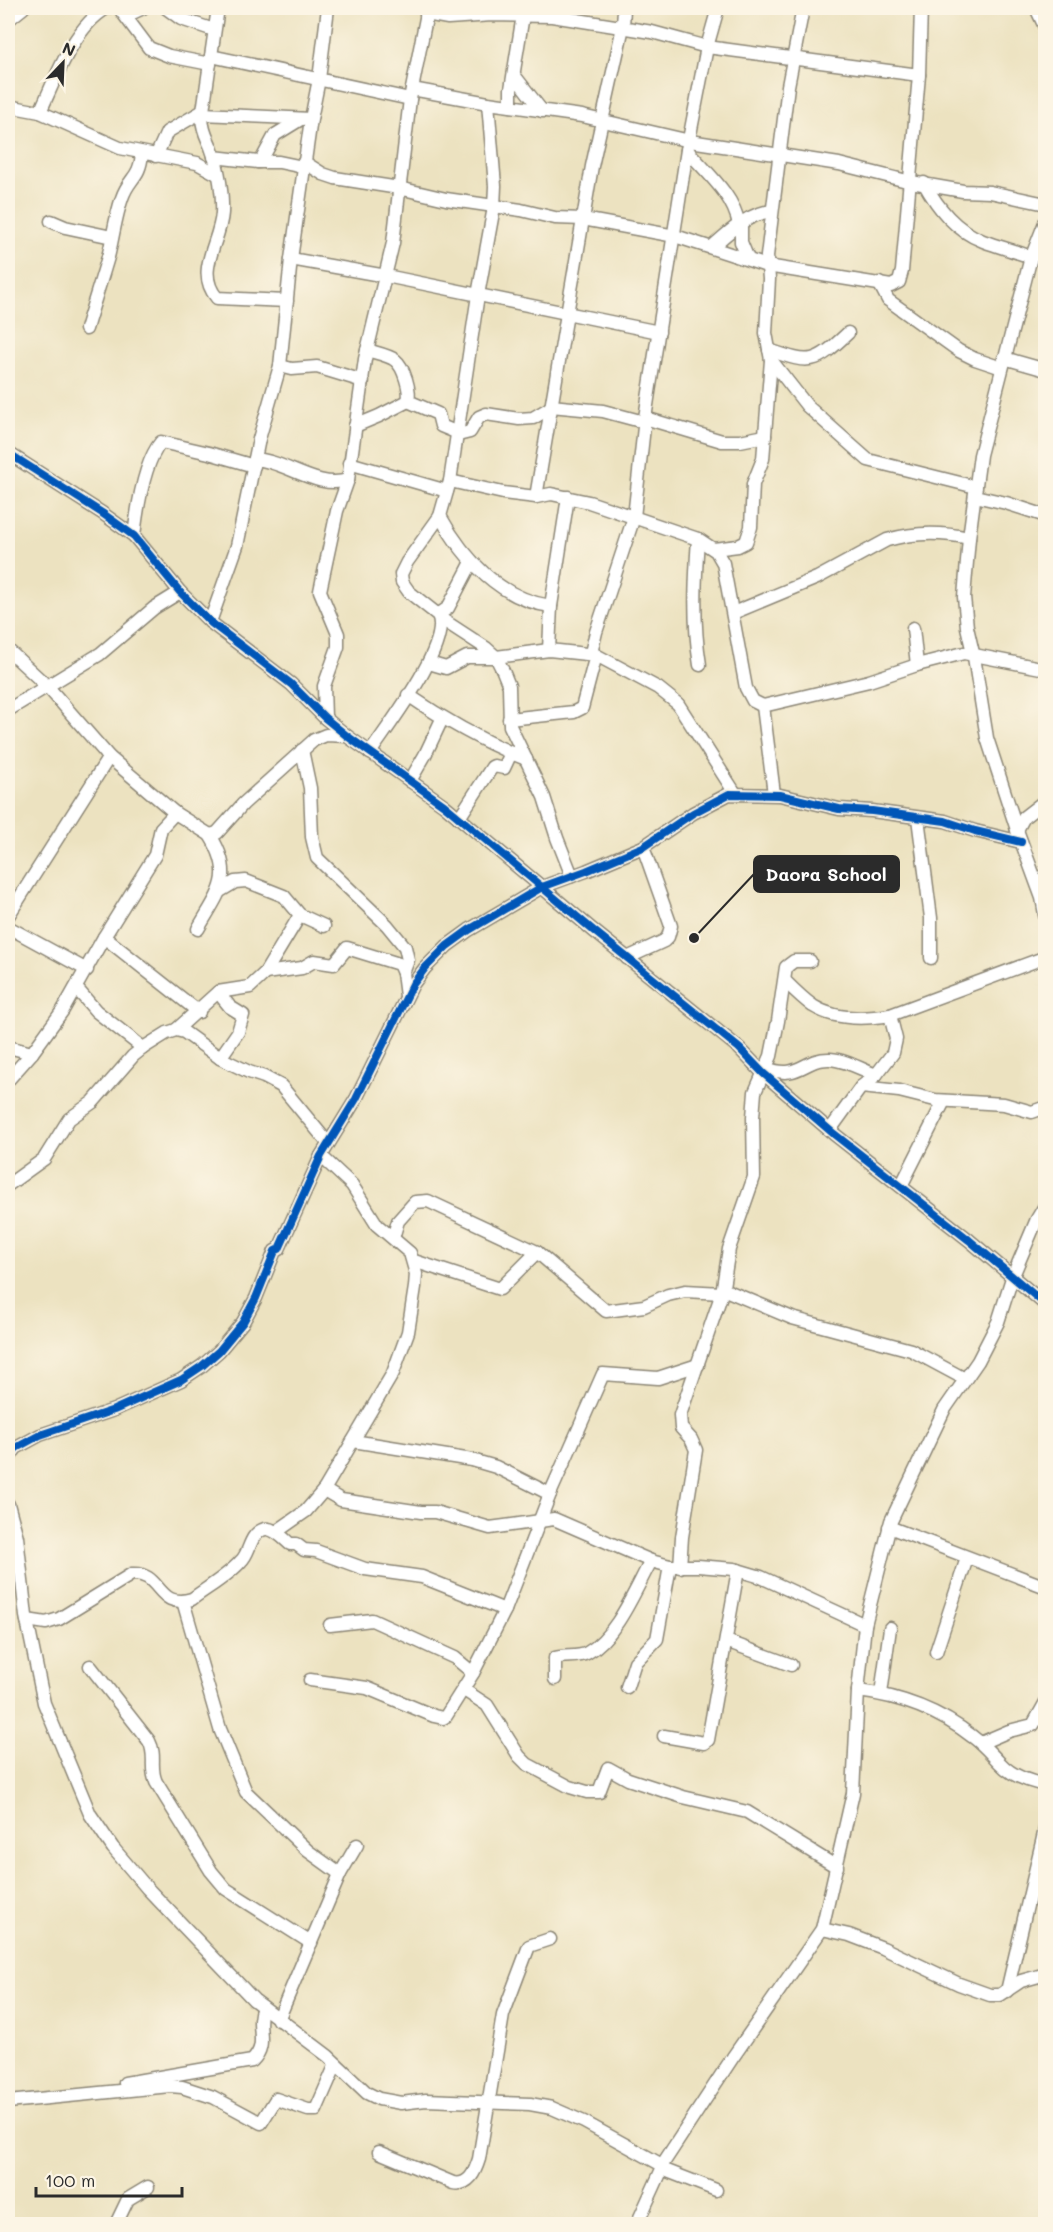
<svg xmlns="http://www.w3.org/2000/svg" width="1053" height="2232" font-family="Mali,sans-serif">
	<rect width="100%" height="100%" fill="#fcf5e5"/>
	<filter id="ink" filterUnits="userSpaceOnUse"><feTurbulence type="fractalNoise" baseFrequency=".0167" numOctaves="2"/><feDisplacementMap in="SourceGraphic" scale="12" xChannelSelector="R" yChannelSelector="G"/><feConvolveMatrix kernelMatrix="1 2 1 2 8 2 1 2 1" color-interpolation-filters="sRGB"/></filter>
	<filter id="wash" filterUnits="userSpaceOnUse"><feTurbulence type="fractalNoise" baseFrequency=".008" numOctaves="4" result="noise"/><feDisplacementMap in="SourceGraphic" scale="24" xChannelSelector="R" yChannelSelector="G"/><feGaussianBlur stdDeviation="1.35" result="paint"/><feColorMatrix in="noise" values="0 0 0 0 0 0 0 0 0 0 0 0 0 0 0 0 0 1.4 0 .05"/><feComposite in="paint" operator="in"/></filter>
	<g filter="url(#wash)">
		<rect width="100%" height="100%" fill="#ece2c0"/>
	</g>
	<g filter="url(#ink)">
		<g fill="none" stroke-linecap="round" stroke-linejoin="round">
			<g stroke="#8c8676" stroke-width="15">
				<g id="minor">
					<path d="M119,8L128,15L143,8"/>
					<path d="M166,8L181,19L214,30"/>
					<path d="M218,8L202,118C203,135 209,139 213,153C219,170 223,195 222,213C220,243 194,271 217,298L287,301"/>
					<path d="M1037,10L1046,29"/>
					<path d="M122,12L149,48L169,56L210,64"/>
					<path d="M426,14L448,18L492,15L552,16L652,32L707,47L919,75"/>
					<path d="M8,20L23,8"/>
					<path d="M211,56L410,99"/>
					<path d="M514,75L542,111"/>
					<path d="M412,89L488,103L582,116L690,141L839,164L911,182L963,191L990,192L1046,204"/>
					<path d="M8,106L40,112L120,148L197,163L217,174"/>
					<path d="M511,106V89L524,9"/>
					<path d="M40,112C55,80 74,26 107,8"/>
					<path d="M202,114L311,119"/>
					<path d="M687,150C706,172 734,195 739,225"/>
					<path d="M156,156L167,132L203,111"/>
					<path d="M214,157L258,162H279L303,167"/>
					<path d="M258,162L262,159L275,135L301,119"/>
					<path d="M304,162L323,174L335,178L399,188L446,199L521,210L555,218L583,219L675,236L767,266L891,286L899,282L902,271L919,75L921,8"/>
					<path d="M924,183C938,208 955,230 983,241C999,247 1015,251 1031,257"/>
					<path d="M1046,220L1030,261L980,455L969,538L964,597L967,627L974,657L987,738L1017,830L1042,898L1046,920"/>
					<path d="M51,221L65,227L112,237"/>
					<path d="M741,223V242L748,259"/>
					<path d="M712,247C730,231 747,214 772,211"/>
					<path d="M291,259L386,276L659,332"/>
					<path d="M879,283L888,300L959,351L975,359L1002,368"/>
					<path d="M86,329C93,305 101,281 108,257C113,238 115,218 122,198C129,177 140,179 142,153"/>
					<path d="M367,350C376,353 388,355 395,360C404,367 411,391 408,401L438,414L441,426L458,433"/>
					<path d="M769,350C812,365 815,364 848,333"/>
					<path d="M1004,358L1046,370"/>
					<path d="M771,360L807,406L868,460L976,487"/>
					<path d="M280,366L292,369L317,367L363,381"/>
					<path d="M551,406L603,411L644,422"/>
					<path d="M645,418L722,441H740L765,436"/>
					<path d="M355,426L379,416L408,401"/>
					<path d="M458,435L470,432L479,417L486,414L519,419L533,418L550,408"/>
					<path d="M8,453L102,513L134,536L180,592L210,622L291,684L325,718L347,736L444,805L594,931L739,1048L763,1073L834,1134L969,1240L1046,1305"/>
					<path d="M255,459C286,461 317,490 348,480"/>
					<path d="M349,463L447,491"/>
					<path d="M450,481L503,493L536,497L551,494L589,502L698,539L716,551L723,563L746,688L753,701L763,706L869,681L917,665L964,653L1046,669"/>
					<path d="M975,496L1006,503L1046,516"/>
					<path d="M536,497L592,166L623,27L624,8"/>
					<path d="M440,516C463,558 501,600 551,606"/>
					<path d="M134,536C137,510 144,462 161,442L209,453L254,466"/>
					<path d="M698,539C695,582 693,622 700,665"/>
					<path d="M714,549L738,546L746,542L751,527L753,484L763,459L771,360L766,333L769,279L767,256L788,86L803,8"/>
					<path d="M733,613L817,578L887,540C914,532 942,532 969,538"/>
					<path d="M438,615L448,608L472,562"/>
					<path d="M440,618L486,648L496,657L503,671L509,686L510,726L544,797L557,838L572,876"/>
					<path d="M210,622L237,546L259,439L280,366L291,259L311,119L319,79L328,8"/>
					<path d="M913,628L917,665"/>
					<path d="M8,650L47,686L109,757L175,813L210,835L217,833L243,804L314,740L326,735L347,736"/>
					<path d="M549,650L551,606L568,497"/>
					<path d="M591,653L596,632L634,517L645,418L687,150L707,47L718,8"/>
					<path d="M429,663L446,668L467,657H496L549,650L596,655L658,688L678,704L735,793"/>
					<path d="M408,695C446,721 483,742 526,759"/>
					<path d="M763,706L774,794"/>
					<path d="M8,710L100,654L154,608L180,592"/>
					<path d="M325,718L324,686L338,647V634L320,591L337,511L348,480L365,359L393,243L410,99L428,8"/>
					<path d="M509,719L574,712L582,708L596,655"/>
					<path d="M302,750L310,788L312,837L317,858L387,925L405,947L408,960L403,973"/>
					<path d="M370,753C388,726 452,644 438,615L409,592L402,582L401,574L407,562L440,516L450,481L478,295L494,207L495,186L488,103"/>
					<path d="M410,781L425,755L442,719"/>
					<path d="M459,818L492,767L494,766L504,768L511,753"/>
					<path d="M918,818L931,918V958"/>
					<path d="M1017,830L1024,817L1046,800"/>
					<path d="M220,891L235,882L246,881L284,896L300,915L324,926"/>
					<path d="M8,916L109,757"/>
					<path d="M8,927L87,970"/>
					<path d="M198,929C219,892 236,877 210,835"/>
					<path d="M104,937L199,1012"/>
					<path d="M627,958L664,941L668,937L671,926L643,847"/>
					<path d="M265,973L302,968L314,961L334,964L347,948L399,964L403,973L406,996"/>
					<path d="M785,981C794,990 803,999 813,1006C835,1020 866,1019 890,1015L1046,957"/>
					<path d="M77,989L96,1011L143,1048"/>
					<path d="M218,992L230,1007L243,1015L238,1032L220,1058"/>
					<path d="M176,1030L218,992L250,987L265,973L300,915"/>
					<path d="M8,1047L32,1053"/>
					<path d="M766,1068C800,1081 803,1058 830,1059C846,1060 861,1069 876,1075"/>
					<path d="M8,1080L32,1053L63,1010L104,937L155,855L161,828L175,813"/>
					<path d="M861,1087L899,1091L935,1100L1004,1104L1032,1112L1046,1107"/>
					<path d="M830,1130L861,1087L876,1075L893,1053L896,1039L890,1015"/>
					<path d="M8,1185L44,1159L69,1119L93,1102L133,1056L143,1048L167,1033L176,1030L184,1032L220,1058L249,1072L264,1077L281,1086L328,1143"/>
					<path d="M901,1186L944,1101"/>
					<path d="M393,1238L398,1221L415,1202L428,1201L537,1252L606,1311L644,1306L668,1295L685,1291L722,1293"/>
					<path d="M414,1261L500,1289L537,1252"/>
					<path d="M723,1289L792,1318L911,1350L965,1379"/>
					<path d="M353,1441L472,1460L496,1467L550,1494"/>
					<path d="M8,1459L16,1448L40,1435L114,1410L181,1380L202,1366L219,1351L243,1322L256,1298L275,1251L279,1249L321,1156L356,1099L413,984L425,968L447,946L469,930L542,887L586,871L643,847L693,813L729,794L780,795L839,809L872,811L945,821L975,831L1021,842"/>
					<path d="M324,1490L341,1500L421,1512H435L490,1528L554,1519L651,1561L670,1566H698L734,1569L761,1577L865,1625"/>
					<path d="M8,1504L17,1537L26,1616L44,1703L90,1814L113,1848L147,1888L254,2000L328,2056L367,2093L379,2099L401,2103L426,2100L530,2104L552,2108L584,2122L662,2165"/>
					<path d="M889,1527L1046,1587"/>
					<path d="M276,1532L306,1511L324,1490L393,1373L408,1332L415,1287L416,1274L410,1253L377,1225L352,1185L321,1156"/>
					<path d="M680,1567L682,1537L696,1450L691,1439L681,1428L680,1415L722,1293L729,1249L754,1177L753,1117L755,1092L771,1056L778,1021L786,967L794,961H810"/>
					<path d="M183,1601L220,1729L246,1792L308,1851L340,1874"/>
					<path d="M27,1620L46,1623L59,1619L132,1574C162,1572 156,1610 192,1599C208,1587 228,1576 241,1561C250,1553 249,1536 262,1530C272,1525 283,1538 290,1544H296L304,1550L316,1551L365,1569L422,1577L505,1610"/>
					<path d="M330,1625L372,1620L455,1658L473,1673"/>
					<path d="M726,1641L791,1665"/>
					<path d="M936,1652L967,1558"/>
					<path d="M90,1666L149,1741C157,1756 149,1767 156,1782L211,1871L226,1889L311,1943"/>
					<path d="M555,1679V1658C566,1655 578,1658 587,1653C617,1636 635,1590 651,1561"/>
					<path d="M310,1680L367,1688L434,1716L443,1718L446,1716L473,1673L505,1610L550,1494L603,1374L658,1378L698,1365"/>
					<path d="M627,1687L635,1662L657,1639L670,1566"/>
					<path d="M464,1690L487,1705L519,1756L527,1764L570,1787L587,1792H599L608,1768L628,1779L683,1797L747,1812L837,1867"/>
					<path d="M858,1691C900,1696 940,1711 973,1737C984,1745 991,1754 1000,1763C1011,1775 1029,1782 1046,1785"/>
					<path d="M881,1694L890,1628"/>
					<path d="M664,1736L704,1743L708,1740L738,1570"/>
					<path d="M981,1743L1009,1731L1033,1725L1046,1702"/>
					<path d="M822,1929L849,1935L883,1948L959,1984L990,1995H1000L1021,1981L1046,1974"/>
					<path d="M1007,1991L1046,1825"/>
					<path d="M278,2020L340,1874L357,1845"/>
					<path d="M125,2083L252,2061C270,2043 254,2028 263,2007"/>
					<path d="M8,2102L170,2086L182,2087L213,2097L261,2123L276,2099L308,2110H316L336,2064"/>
					<path d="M379,2152L453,2183C469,2186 475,2172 479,2159L503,2015L529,1946L550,1939"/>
					<path d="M662,2169L716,2190"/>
					<path d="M116,2224L128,2199L148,2187"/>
					<path d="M637,2224L662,2169V2165L733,2057L822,1929L853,1793L858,1691L865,1625L891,1521L944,1410L978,1361L998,1322L1012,1278L1037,1219L1046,1204"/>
				</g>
			</g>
			<use href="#minor" stroke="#fff" stroke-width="12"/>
			<g stroke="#fcf5e5" stroke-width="11">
				<g id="cycleway">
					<path d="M8,453L102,513L134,536L180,592L210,622L291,684L325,718L347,736L444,805L594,931L739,1048L763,1073L834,1134L969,1240L1046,1305"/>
					<path d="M8,1459L16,1448L40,1435L114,1410L181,1380L202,1366L219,1351L243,1322L256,1298L275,1251L279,1249L321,1156L356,1099L413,984L425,968L447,946L469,930L542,887L586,871L643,847L693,813L729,794L780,795L839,809L872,811L945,821L975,831L1021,842"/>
				</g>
			</g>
			<use href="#cycleway" stroke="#0057b8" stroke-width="8"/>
		</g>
	</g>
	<path fill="none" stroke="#2b2b2b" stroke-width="2" d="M694 938L754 874"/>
	<circle fill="#2b2b2b" stroke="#fcf5e5" stroke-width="2" cx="694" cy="938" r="6"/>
	<rect fill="#2b2b2b" stroke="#2b2b2b" stroke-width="2" x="754" y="856" width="145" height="36" rx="6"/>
	<g font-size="18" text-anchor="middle" font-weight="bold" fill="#fff">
		<text x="826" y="881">Daora School</text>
	</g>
	<rect width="1053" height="2232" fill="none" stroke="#fcf5e5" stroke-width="30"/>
	<g transform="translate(63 63) rotate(23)" stroke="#fcf5e5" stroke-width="4.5" paint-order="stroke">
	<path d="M0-4.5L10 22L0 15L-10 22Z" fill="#2b2b2b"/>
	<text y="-9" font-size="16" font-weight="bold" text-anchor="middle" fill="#2b2b2b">N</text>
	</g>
	<path d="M36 2187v9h146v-9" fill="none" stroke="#2b2b2b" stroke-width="3"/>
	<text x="45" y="2187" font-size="18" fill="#2b2b2b" stroke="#fcf5e5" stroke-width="4.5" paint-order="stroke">100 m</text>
</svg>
